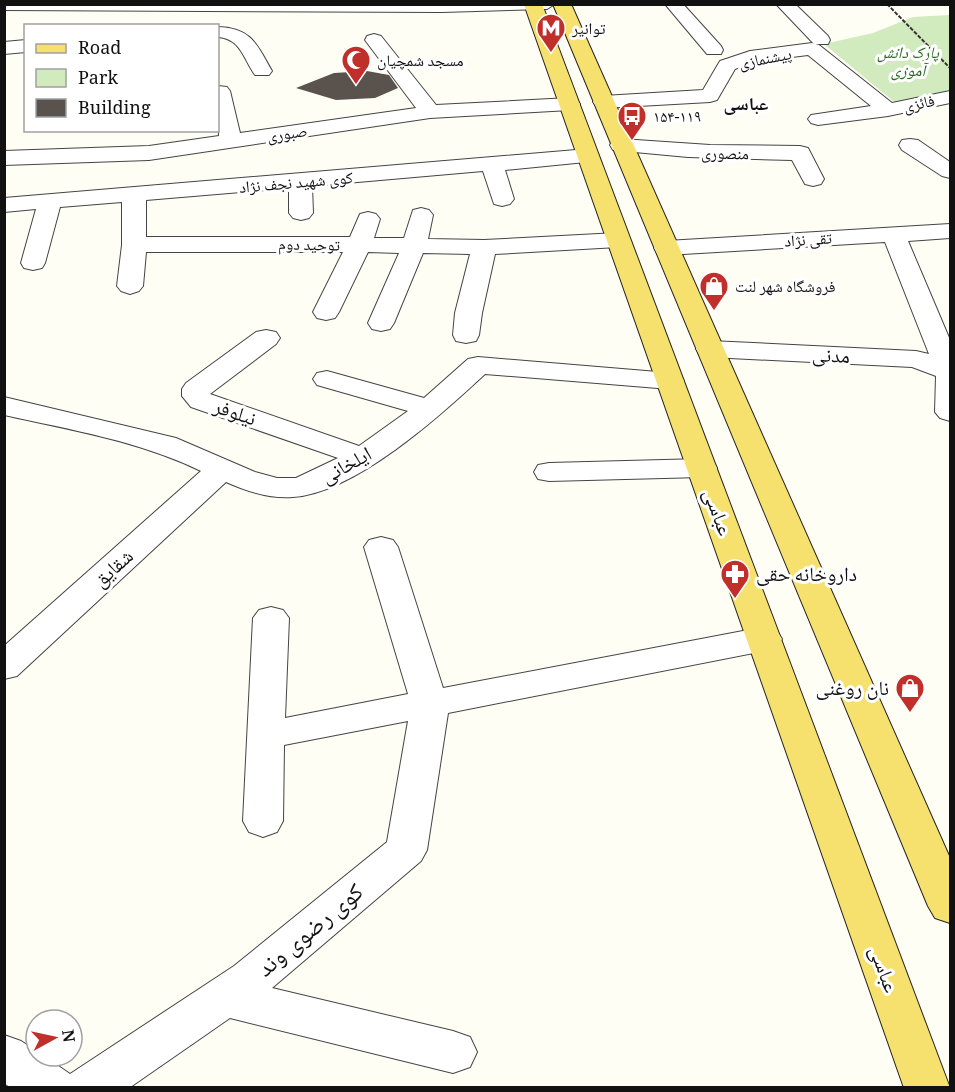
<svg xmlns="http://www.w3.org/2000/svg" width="955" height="1092" font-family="Georgia,'Noto Naskh Arabic',serif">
	<rect width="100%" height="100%" fill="#fffef5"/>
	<path fill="#d1eabe" d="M950,15V90L898,105L824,44L873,33L913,17Z"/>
	<path fill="#5a534d" d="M367,71L389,75L398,88L375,98L336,100L296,88L334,73Z"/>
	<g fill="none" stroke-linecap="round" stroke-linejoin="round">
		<g stroke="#444" stroke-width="2">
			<g id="minor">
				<path d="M4,4H555L547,9L442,12L4,10Z"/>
				<path d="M665,4H683L721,46L723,50L721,54H707Z"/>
				<path d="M776,4H795L828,36L830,40L828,44H814Z"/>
				<path d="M218,27C252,28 257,45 272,71L269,75H255C243,58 241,39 218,37Z"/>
				<path d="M374,34L381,36L436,105L570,98L577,100L580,104L577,108L570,110L430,118L149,160L4,165V151L149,146L219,136L218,86L227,87L230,91L240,133L416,108L365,40L367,36Z"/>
				<path d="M26,40V52L4,54V42Z"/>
				<path d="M812,43L819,45L892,103L950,91V103L888,116L818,125L811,123L808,119L811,115L871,106L808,55L753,62L735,69L717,100L710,102L603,108L596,106L593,102L596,98L603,96L703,90L720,61L750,51Z"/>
				<path d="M621,139L710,145L800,146L808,148L824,179L821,184L813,186L805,184L792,160L688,157L613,150L610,145L613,140Z"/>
				<path d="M910,139L918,140L950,162V178L942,176L902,150L899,145L902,140Z"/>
				<path d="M588,149L596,151L599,156L596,161L505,170L514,199L510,204L502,206L494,204L483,171L312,186L313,213L309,218L301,220L293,218L289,213V188L146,200V237H350L360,214L368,212L376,214L380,219L374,238H404L413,210L421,208L429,210L433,215L428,239L484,240L618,233L627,235L630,240L627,245L618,247L495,254L482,313L479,335L476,341L466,343L456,341L453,335L455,313L470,254L423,253L394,323L390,329L381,331L372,329L368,323L399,253L368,252L339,312L335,318L326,320L317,318L313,312L343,252H146L143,286L139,291L130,294L121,291L117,286L122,245V202L60,207L45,263L42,268L33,270L24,268L21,263L36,209L4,212V198Z"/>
				<path d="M950,224V238L908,241L950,340V421L940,418L935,412L936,376L912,367L710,357L700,355L696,349L700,343L710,341L916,351L929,354L885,242L666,255L657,253L654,248L657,243L666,241Z"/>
				<path d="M266,330L276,332L280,338L276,344L210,394L359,446L408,411L317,385L313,379L317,373L327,371L424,398L468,359L478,357L670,373L680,375L684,381L680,387L670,389L485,374C441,415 355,493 293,497C270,499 246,491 226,482L17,676L4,679V646L201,471C139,441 72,430 4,415V397L176,438L255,472L277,478H296L338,458L191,407L182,396V389L186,383L256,332Z"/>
				<path d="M702,459L713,461L717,468L713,475L702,477L549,481L538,479L534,472L538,465L549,463Z"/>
				<path d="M381,537L393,540L398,547L443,688L764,627L777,631L782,639L777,647L764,651L448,713L427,850L421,861L272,988L453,1031L470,1037L477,1052L470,1067L453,1073L230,1018L129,1088H11L4,1083V1035L21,1041L36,1051V1056H44L70,1074L234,966L387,842L408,721L284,745L283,821L277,832L263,837L249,832L243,821L253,618L259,610L271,607L283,610L289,618L285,718L408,694L364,547L369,540Z"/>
			</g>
		</g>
		<g stroke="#222" stroke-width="2">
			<g id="major">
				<path d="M524,4H542L950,1088H904Z"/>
				<path d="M553,4H571L950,858V923L935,918L928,906Z"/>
			</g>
		</g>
		<path stroke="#333" stroke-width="2" stroke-dasharray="4 1.5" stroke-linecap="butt" d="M887,4L950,68"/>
		<use href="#minor" fill="#fff" fill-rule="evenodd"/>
		<use href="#major" fill="#f6e06e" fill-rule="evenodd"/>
	</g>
	<defs>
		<g id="metro-pin" transform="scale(1.5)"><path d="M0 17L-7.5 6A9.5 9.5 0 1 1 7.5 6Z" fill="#c02f2a" stroke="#fff"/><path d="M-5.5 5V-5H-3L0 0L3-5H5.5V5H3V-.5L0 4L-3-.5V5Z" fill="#fff"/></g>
		<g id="mosque-pin" transform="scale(1.5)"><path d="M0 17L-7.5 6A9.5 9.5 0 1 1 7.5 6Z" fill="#c02f2a" stroke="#fff"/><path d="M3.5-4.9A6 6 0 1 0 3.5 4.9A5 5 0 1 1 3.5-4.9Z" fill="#fff"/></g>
		<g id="bus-pin" transform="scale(1.5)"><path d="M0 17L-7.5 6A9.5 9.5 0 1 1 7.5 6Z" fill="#c02f2a" stroke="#fff"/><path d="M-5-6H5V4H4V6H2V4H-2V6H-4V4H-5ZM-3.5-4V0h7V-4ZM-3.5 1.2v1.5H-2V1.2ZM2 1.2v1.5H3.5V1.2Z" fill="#fff"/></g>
		<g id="shop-pin" transform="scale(1.5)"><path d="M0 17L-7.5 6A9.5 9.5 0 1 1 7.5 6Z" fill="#c02f2a" stroke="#fff"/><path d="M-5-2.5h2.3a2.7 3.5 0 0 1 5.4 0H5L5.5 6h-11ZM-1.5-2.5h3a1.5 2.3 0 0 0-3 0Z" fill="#fff"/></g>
		<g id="pharmacy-pin" transform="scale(1.5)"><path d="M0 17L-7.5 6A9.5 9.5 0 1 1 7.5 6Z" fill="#c02f2a" stroke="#fff"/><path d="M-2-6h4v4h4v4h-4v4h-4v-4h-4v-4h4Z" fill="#fff"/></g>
	</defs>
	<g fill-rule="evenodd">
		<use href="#metro-pin" x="551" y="28"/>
		<use href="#mosque-pin" x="356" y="60"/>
		<use href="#bus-pin" x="632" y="116"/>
		<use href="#shop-pin" x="714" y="286"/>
		<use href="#pharmacy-pin" x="735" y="574"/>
		<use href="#shop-pin" x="910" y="688"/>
	</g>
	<g text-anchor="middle" stroke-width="6" stroke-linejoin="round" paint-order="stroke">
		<g font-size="16" fill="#111" stroke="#fff" text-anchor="start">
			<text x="572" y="34">توانیر</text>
			<text x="377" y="66">مسجد شمچیان</text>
			<text x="653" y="122">۱۵۴-۱۱۹</text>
			<text x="735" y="292">فروشگاه شهر لنت</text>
		</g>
		<g font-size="16" font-style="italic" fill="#2a6921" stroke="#fff">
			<text x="908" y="58">پارک دانش<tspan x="908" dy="18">آموزی</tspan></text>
		</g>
		<g font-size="16" fill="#111" stroke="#fff">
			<text transform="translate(765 58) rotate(-11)" y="6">پیشنمازی</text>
			<text transform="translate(919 103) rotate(-12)" y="6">فائزی</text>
			<text transform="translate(287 133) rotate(-8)" y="6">صبوری</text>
			<text transform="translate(725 153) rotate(1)" y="6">منصوری</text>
			<text transform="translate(296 182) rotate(-5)" y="6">کوی شهید نجف نژاد</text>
			<text transform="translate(808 239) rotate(-4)" y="6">تقی نژاد</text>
			<text transform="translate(309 244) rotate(1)" y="6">توحید دوم</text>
		</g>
		<g font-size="18" font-weight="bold" fill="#111" stroke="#fff">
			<text x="746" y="110">عباسی</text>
		</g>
		<g font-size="20" fill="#111" stroke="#fff">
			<text transform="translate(831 355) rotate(3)" y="7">مدنی</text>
			<text transform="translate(235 412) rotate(19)" y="7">نیلوفر</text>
			<text transform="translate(346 465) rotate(-29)" y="7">ایلخانی</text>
			<text transform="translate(718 512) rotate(70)" y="7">عباسى</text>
			<text transform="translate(113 568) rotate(-42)" y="7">شقایق</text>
			<text transform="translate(884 969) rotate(70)" y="7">عباسى</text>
		</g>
		<g font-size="20" fill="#111" stroke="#fff" text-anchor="start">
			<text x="756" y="581">داروخانه حقی</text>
			<text x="889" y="695" text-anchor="end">نان روغنی</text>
		</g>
		<g font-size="24" fill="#111" stroke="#fff">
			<text transform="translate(310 930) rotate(-40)" y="8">کوی رضوی وند</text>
		</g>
	</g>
	<rect width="955" height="1092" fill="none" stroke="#111111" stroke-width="12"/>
	<rect x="24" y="24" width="195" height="108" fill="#ffffff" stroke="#a0a0a0" stroke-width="1.5"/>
	<rect x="36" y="44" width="30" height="9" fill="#f6e06e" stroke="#a0a0a0" stroke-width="1.5"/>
	<text x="78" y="54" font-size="18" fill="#111111">Road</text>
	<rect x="36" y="69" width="30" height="18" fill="#d1eabe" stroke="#a0a0a0" stroke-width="1.5"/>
	<text x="78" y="84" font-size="18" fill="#111111">Park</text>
	<rect x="36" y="99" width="30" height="18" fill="#5a534d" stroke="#a0a0a0" stroke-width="1.5"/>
	<text x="78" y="114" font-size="18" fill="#111111">Building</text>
	<g transform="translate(54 1038) rotate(82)"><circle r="28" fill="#ffffff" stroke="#a0a0a0" stroke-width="1.5"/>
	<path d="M0-4.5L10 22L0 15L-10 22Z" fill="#c02f2a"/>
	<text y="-9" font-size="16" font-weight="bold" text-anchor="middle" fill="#111111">N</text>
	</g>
</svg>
